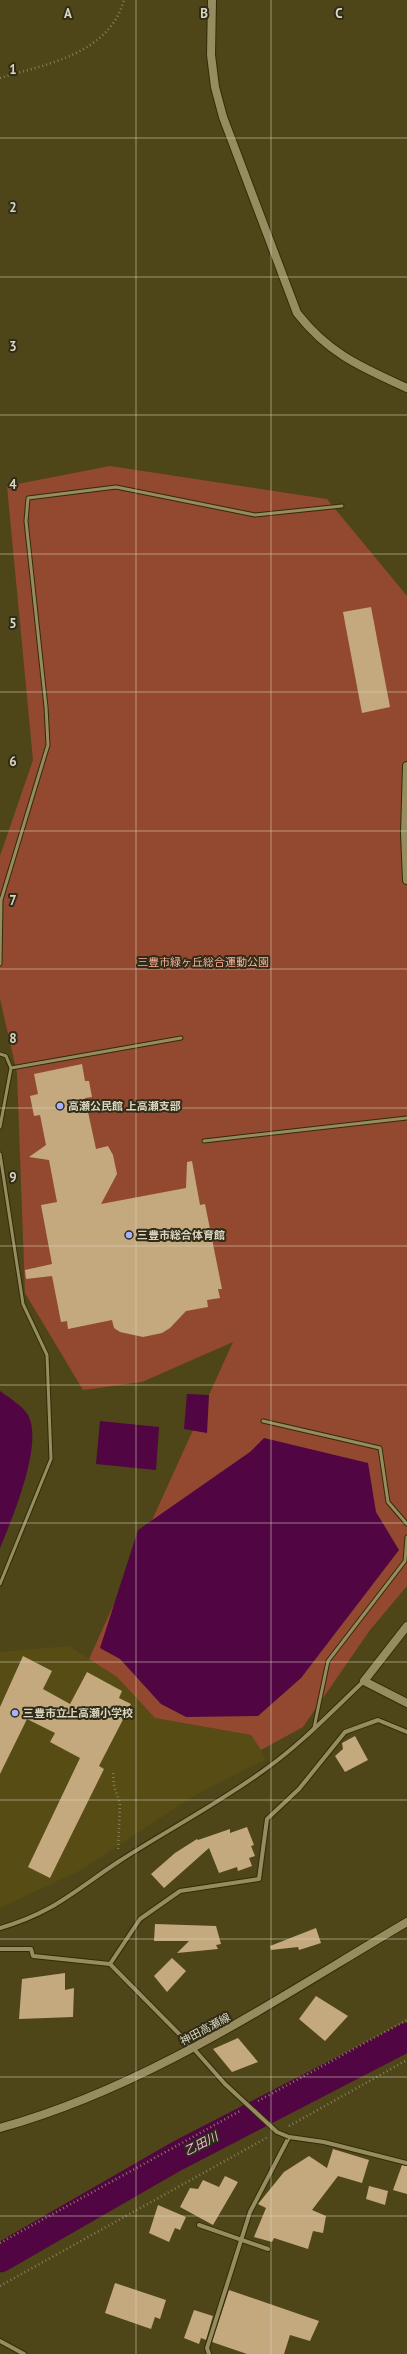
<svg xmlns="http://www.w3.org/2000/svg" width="407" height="2354" font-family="'PT Sans','Noto Sans JP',sans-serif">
	<rect width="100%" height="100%" fill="#4e4618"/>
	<path fill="#564c14" d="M69,1646L117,1677L155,1718L251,1735L266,1759L197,1794L81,1870L0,1908V1652Z"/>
	<path fill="#934830" d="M110,466L327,499L407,596V1586L370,1630L303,1727L261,1750L251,1735L155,1718L117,1677L89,1659L233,1342L142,1382L83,1390L25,1293L17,1073L0,999V856L33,760L7,486Z"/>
	<g fill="#510542">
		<path d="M0,1391C8,1397 23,1406 28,1415C44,1443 12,1519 0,1548Z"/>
		<path d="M187,1394L209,1395L207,1433L184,1429Z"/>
		<path d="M100,1421L159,1427L156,1470L96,1464Z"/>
		<path d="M264,1438L368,1463L376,1512L399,1550L301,1678L258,1716L186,1717L161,1704L120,1659L100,1648L138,1530L250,1452Z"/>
	</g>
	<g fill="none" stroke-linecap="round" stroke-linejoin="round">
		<path stroke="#510542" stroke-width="29" d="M0,2258L177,2156L407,2037"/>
	</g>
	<g fill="#c4a97f">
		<path d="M371,607L390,707L362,713L343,612Z"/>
		<path d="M82,1064L85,1081H89L92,1097L85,1098L96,1149L108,1146L113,1155L117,1174L101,1204L186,1188L187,1162L192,1161L200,1205L205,1204L222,1289H218L220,1298L207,1300L208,1307L186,1311L170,1328L162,1333L143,1337L120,1332L114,1328L112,1320L68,1329L67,1321L61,1322L52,1276L26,1279L25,1270L52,1264L41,1205L57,1202L49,1160L29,1157L46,1145L40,1115L34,1116L30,1096L38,1094L34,1074Z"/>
		<path d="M23,1656L52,1671L43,1689L70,1704L87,1672L122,1691L119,1698L131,1704L99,1766L104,1769L50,1878L28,1867L80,1758L50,1742L55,1733L27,1719L0,1774V1707Z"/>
		<path d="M355,1736L368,1760L345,1772L335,1756L343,1749L342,1743Z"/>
		<path d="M247,1827L254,1845L251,1846L255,1856L249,1858L252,1866L238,1871L237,1867L219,1873L209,1848L164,1888L151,1874L175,1853L197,1839L198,1840L230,1829V1833Z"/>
		<path d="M155,1924L216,1926L221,1944L216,1945L218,1949L177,1953L189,1941H154Z"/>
		<path d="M316,1928L321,1943L299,1950L298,1947L271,1950L270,1946Z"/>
		<path d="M172,1958L186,1971L167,1992L154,1976Z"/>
		<path d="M65,1973V1990L74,1988L73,2017L19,2019L22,1979Z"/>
		<path d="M316,1996L348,2016L325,2041L299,2019Z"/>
		<path d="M238,2038L258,2062L232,2072L213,2049Z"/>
		<path d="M333,2149L369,2160L362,2183L338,2176L312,2210L326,2216L323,2233L313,2231L308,2249L274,2238L272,2242L254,2237L266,2208L258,2204L284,2172L309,2156L327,2168Z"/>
		<path d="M402,2165L407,2166V2194L393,2190Z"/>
		<path d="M225,2176L238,2182L213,2225L180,2207L190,2188L198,2189L203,2180L219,2187Z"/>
		<path d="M369,2186L388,2191L385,2205L366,2199Z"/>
		<path d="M158,2205L186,2217L180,2230L175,2228L169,2242L149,2233Z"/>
		<path d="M115,2283L166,2300L160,2319L155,2317L151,2329L105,2313Z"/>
		<path d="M229,2290L319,2321L310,2341L290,2335L284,2354H247L212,2342Z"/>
		<path d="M194,2310L213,2316L206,2340L201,2338L199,2344L184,2338Z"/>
	</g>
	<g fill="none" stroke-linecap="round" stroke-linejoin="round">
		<g stroke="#322c09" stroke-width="5">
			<g id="lane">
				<path d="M0,964L1,900L48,745L46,707L26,521L28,498L116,487L255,515L342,506"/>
				<path d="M0,1054L6,1056L11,1068L0,1127"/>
				<path d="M11,1068L181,1038"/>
				<path d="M204,1141L407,1118"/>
				<path d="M0,1154L23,1304L47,1355L51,1459L0,1584"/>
				<path d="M263,1421L380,1448L388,1502L407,1524"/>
				<path d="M314,1728L328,1661L405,1561L407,1537"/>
			</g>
		</g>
		<g stroke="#322c09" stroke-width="6">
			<g id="street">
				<path d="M0,1928C53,1913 74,1891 118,1862C167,1830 220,1803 267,1768C302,1743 332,1711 364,1681"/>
				<path d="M0,1949H31L33,1956L110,1964L193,2048L225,2084"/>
				<path d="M110,1964L140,1919L180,1891L259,1879L267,1819L299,1789L345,1732L378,1720L407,1732"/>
				<path d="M199,2225L268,2249"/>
				<path d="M0,2341L24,2354"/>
				<path d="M209,2354L207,2348L250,2212L289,2137L324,2142L407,2163"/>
			</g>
		</g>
		<g stroke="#322c09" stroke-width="10">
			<g id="secondary">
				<path d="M212,0L211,55L215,87L223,117L297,313C329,354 361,367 407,388"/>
				<path d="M407,766L405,833L407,880"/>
				<path d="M407,1626L364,1681L407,1703"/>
				<path d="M0,2128C148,2087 276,1999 407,1922"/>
			</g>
		</g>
		<g stroke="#86805b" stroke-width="2.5" stroke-dasharray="1 3" stroke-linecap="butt">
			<path d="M0,78C47,64 109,54 124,0"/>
			<path d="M113,1773L114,1786L120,1803L118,1851"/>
			<path d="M258,2101L407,2020"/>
			<path d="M289,2126L407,2060"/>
			<path d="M0,2243L240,2111"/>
			<path d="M0,2286L268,2137"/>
		</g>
		<use href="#lane" stroke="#968c5f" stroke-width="3"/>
		<use href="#street" stroke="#968c5f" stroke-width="4"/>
		<use href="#secondary" stroke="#968c5f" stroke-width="8"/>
		<g stroke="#322c09" stroke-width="6" stroke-linecap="butt">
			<path id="street-bridge" d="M225,2084L277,2132L289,2137"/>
		</g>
		<use href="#street-bridge" stroke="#968c5f" stroke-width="4"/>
	</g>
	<path fill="none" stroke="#dbd7bf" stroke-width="1" stroke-opacity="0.55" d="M136,0V2354M271,0V2354M0,138H407M0,277H407M0,415H407M0,554H407M0,692H407M0,831H407M0,969H407M0,1108H407M0,1246H407M0,1385H407M0,1523H407M0,1662H407M0,1800H407M0,1939H407M0,2077H407M0,2216H407"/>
	<g fill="#a7b1fc" stroke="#302c19" stroke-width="1.5">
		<circle cx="60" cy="1106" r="4"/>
		<circle cx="129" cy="1235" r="4"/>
		<circle cx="15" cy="1713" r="4"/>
	</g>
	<g text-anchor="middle" stroke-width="4" stroke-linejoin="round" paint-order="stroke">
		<g font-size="11" fill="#f8ae97" stroke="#302c19">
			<text x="203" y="966">三豊市緑ヶ丘総合運動公園</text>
		</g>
		<g font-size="11" font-weight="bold" fill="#dbd7bf" stroke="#302c19" text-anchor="start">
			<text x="68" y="1110">高瀬公民館 上高瀬支部</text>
			<text x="137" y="1239">三豊市総合体育館</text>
			<text x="23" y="1717">三豊市立上高瀬小学校</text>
		</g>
		<g font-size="11" fill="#dbd7bf" stroke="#302c19">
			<text transform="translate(205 2029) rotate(-28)" y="4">神田高瀬線</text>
		</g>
		<g font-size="12" font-style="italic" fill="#f7b7e3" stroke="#302c19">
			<text transform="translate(201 2144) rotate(-27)" y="4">乙田川</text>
		</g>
	</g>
	<g font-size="13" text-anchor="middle" font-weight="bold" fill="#dbd7bf" stroke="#302c19" stroke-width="4" stroke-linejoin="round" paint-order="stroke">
		<text x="68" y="18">A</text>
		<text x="204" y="18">B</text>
		<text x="339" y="18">C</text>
		<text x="13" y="74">1</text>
		<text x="13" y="212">2</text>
		<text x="13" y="351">3</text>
		<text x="13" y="489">4</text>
		<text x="13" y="628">5</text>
		<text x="13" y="766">6</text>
		<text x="13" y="905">7</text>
		<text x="13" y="1043">8</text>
		<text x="13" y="1182">9</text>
	</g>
</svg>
